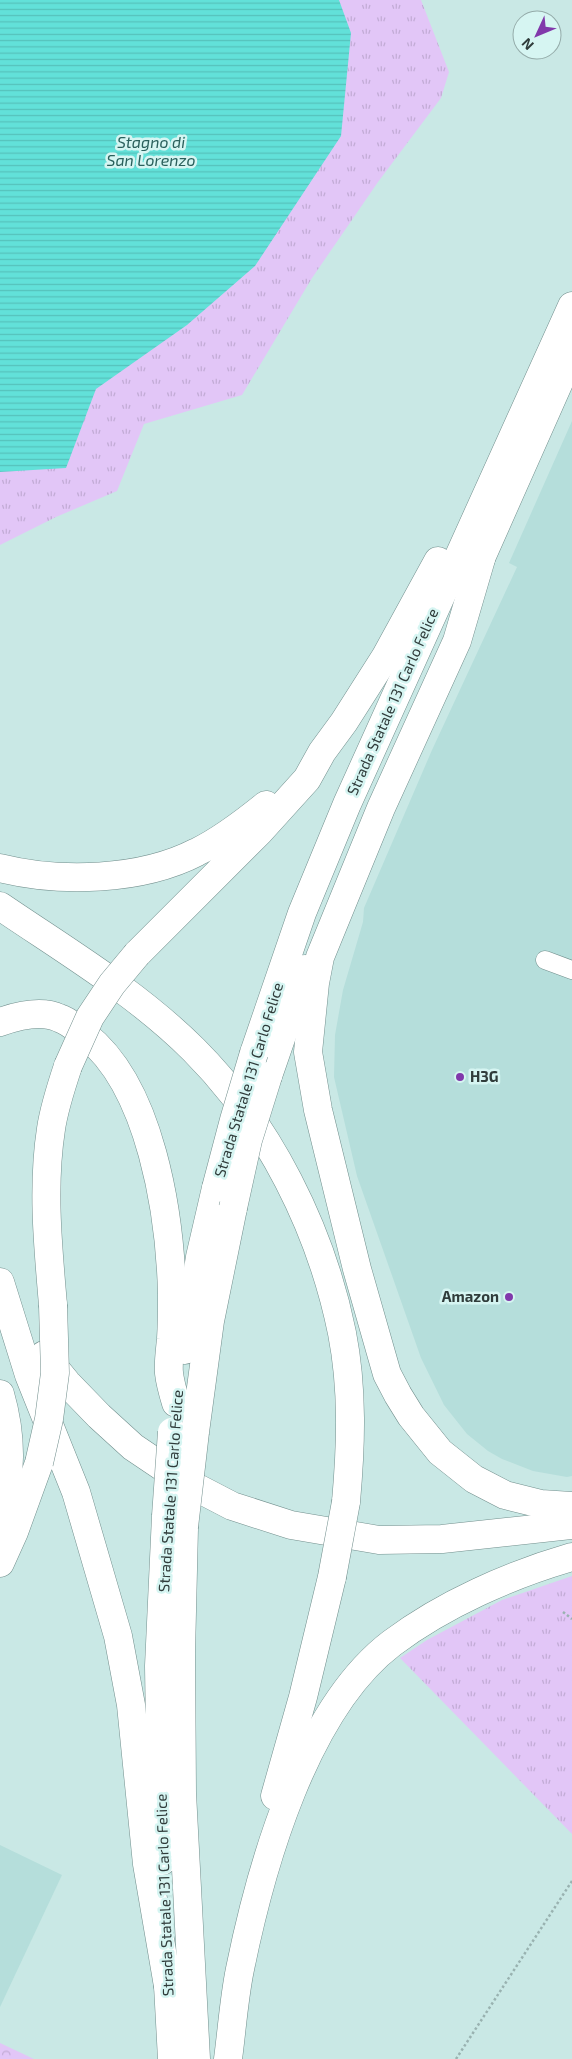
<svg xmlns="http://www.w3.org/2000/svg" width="572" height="2059" font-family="'Exo 2',sans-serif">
	<defs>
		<pattern id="grass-tufts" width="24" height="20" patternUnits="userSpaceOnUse" patternTransform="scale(1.25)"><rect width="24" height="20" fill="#e2c6f7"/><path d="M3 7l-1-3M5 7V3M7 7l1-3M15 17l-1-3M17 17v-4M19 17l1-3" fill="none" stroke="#c2abd5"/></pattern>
		<pattern id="forest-crowns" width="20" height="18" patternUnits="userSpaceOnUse" patternTransform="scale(1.25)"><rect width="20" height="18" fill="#e2c6f7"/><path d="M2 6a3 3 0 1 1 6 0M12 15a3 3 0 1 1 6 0" fill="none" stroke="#c2abd5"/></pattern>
		<pattern id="water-rules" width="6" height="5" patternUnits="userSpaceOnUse" patternTransform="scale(1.25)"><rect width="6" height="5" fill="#62e1d9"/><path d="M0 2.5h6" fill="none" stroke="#55c2bb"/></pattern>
	</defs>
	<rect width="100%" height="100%" fill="#c9e8e5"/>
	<g fill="#b5dedb">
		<path d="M572,421V1476L567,1477L533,1471L502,1459L488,1451L467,1434L444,1405L421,1358L357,1176L334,1077L335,1035L343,990L363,922L364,908L432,750L517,567L509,563Z"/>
		<path d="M0,1845L62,1875L0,2007Z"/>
	</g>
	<g fill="url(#grass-tufts)">
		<path d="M0,0H421L449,72L441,98L378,182L312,278L242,395L144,424L117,491L56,517L0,545Z"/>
		<path d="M572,1576V1834L400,1658L427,1640L502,1600Z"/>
	</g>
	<path fill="url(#forest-crowns)" d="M0,2043L34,2059H0Z"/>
	<path fill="url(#water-rules)" d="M0,0H339L351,33L341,136L255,266L187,325L96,389L66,468L0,472Z"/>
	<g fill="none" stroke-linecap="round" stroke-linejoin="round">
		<g stroke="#728f8d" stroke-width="19">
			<path id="street" d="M545,960L572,970"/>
		</g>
		<g stroke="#728f8d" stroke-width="29">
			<g id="highway">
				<path d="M481,559L457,641L381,808L320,957L315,983L308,1052L318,1110L357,1269L387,1374L398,1395L411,1416L440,1452L474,1479L505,1495L541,1504L572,1506"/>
				<path d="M473,576L572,353"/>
				<path d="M0,868C60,883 141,881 197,852C222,840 245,822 266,805"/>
				<path d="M0,906C66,951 137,993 194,1050C269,1125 321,1229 342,1333C353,1389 351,1446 346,1502"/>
				<path d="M137,954L259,832L307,779L322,752L344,722L386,656L438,561"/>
				<path d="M0,1022C17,1016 42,1010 59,1018C69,1021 77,1029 85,1035C151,1086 170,1214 172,1294C172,1309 172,1324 171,1339C170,1350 168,1363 169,1373C170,1383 173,1393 176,1403"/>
				<path d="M254,1053L302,913L347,804L572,306"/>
				<path d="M268,1076L305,969"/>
				<path d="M0,1282L29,1375L76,1492L118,1636L131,1705L147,1864L168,1986"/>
				<path d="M53,1305C48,1247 42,1187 51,1129C54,1108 61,1087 68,1066"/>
				<path d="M185,1350L200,1257L216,1188"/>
				<path d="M44,1355L67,1383L99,1416L133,1447L182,1480L232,1506L291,1525L379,1540L442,1539L572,1525"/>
				<path d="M0,1394C13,1439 11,1475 0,1521"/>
				<path d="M195,1432L210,1321L233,1208"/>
				<path d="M184,1528L181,1653L182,1793L196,2059"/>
				<path d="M0,1563L14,1532L39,1463"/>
				<path d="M275,1796L303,1697L332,1577"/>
				<path d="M162,1861L159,1666L166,1516"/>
				<path d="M167,1967L172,2059"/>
				<path d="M228,2059C232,2029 234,1998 240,1969C261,1866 305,1709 392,1643C444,1604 510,1575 572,1557"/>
			</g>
		</g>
		<g stroke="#99b2b0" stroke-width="2.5" stroke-dasharray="2.5 2.5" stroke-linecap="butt">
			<path d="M563,1612L572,1619"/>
			<path d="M456,2059L572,1881"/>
		</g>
		<use href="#street" stroke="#fff" stroke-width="18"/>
		<use href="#highway" stroke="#fff" stroke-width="28"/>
		<g stroke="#728f8d" stroke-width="29" stroke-linecap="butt">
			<g id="highway-bridge">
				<path d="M68,1066L90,1017L112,984L137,954"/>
				<path d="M216,1188L234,1120L254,1053"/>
				<path d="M233,1208L248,1140L268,1076"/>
				<path d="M39,1463L49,1419L55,1373L53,1305"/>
				<path d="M166,1516L172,1432"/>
				<path d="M184,1527L195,1432"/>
				<path d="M332,1577L346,1502"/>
			</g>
		</g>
		<use href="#highway-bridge" stroke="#fff" stroke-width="28"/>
	</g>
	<g fill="#8138ab" stroke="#d6f5f2" stroke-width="2">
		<circle cx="460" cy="1077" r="5"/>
		<circle cx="509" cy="1297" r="5"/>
	</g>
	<g text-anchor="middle" stroke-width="5" stroke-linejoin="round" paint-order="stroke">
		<g font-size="15" fill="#303c3b" stroke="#d6f5f2">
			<text transform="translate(393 702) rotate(-66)" y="5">Strada Statale 131 Carlo Felice</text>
			<text transform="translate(249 1080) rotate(-73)" y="5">Strada Statale 131 Carlo Felice</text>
			<text transform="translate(171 1491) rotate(-86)" y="5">Strada Statale 131 Carlo Felice</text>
			<text transform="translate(165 1895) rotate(-92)" y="5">Strada Statale 131 Carlo Felice</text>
		</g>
		<g font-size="15" font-weight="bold" fill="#303c3b" stroke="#d6f5f2" text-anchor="start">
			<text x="470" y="1082">H3G</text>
			<text x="499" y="1302" text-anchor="end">Amazon</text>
		</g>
		<g font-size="16" font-style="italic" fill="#2a605c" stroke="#d6f5f2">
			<text x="151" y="148">Stagno di<tspan x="151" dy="18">San Lorenzo</tspan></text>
		</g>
	</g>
	<g transform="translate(537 35) rotate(226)"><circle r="24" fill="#d6f5f2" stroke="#94aba9"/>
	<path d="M0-4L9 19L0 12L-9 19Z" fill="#8138ab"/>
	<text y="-8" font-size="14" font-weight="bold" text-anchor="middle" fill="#303c3b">N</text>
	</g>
</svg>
